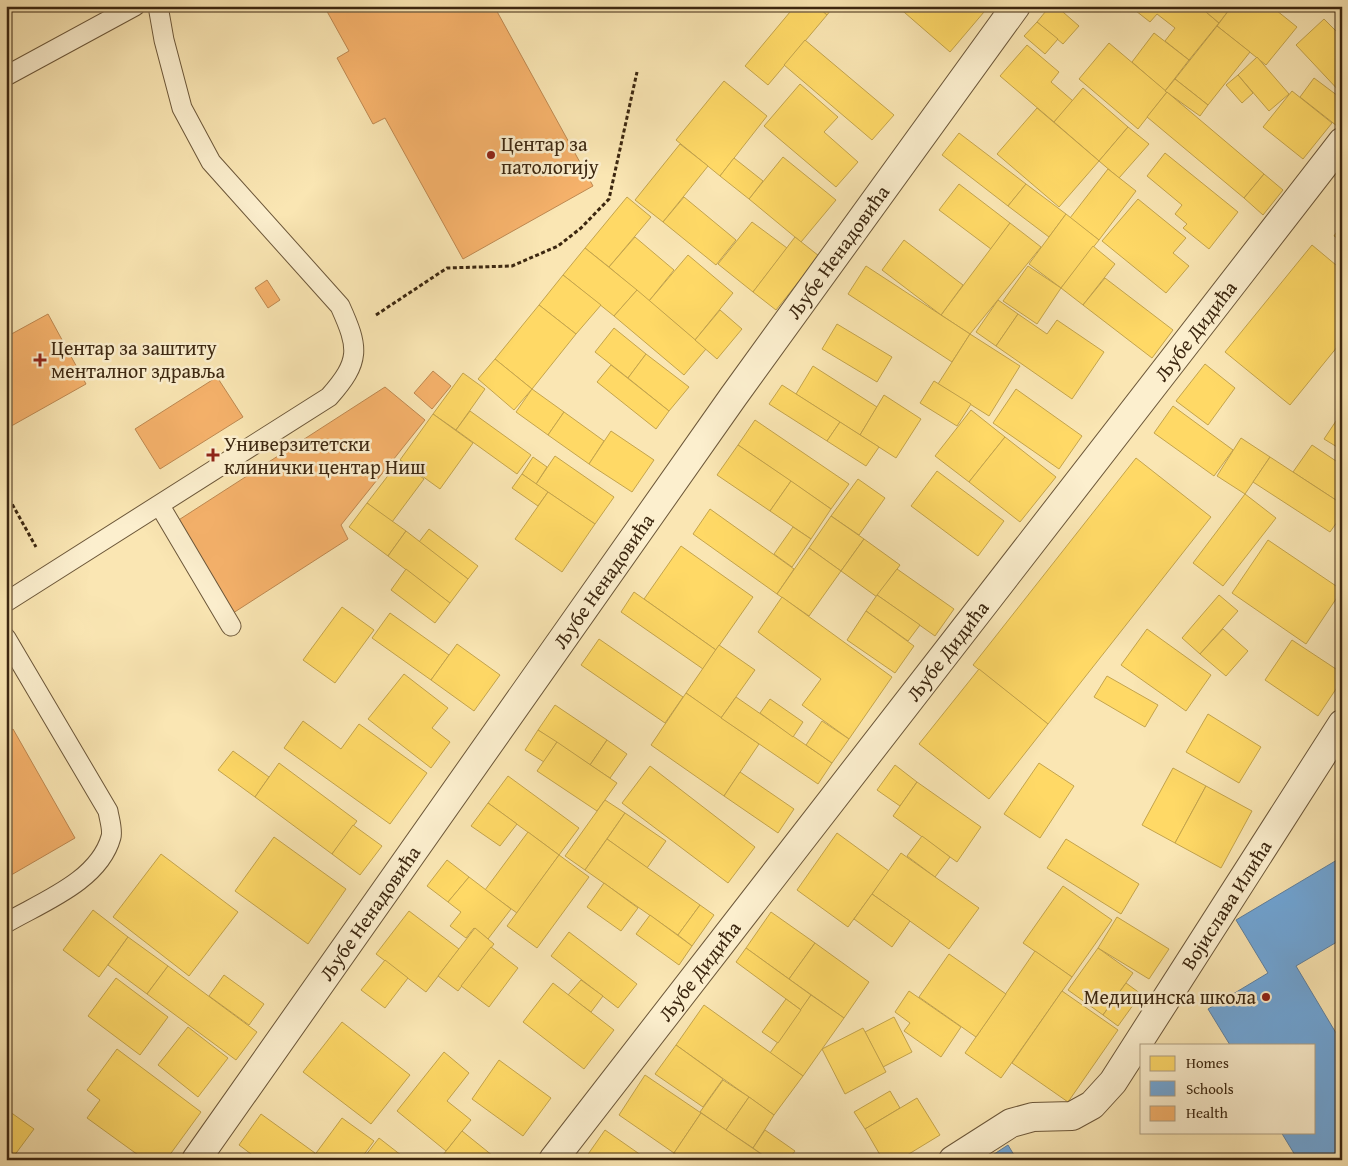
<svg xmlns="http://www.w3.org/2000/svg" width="1348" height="1166" font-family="'Gentium Book Plus',serif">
	<rect width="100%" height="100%" fill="#fae6b3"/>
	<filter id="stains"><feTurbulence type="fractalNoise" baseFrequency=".004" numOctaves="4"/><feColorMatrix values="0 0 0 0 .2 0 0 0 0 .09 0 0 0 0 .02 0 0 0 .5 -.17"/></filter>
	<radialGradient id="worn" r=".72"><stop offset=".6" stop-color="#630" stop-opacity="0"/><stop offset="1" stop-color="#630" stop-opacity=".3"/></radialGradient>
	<g fill="#ffd966" stroke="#c4a44c">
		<path d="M795,6H817L827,15L768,85L745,66Z"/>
		<path d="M817,6H834L827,15Z"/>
		<path d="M897,6H978L984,12L950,52Z"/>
		<path d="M1050,6H1056L1079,26L1063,44L1037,22Z"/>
		<path d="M1199,6L1219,23L1189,60L1165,41L1175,28L1157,14L1150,22L1131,7Z"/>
		<path d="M1199,6H1232L1219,23Z"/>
		<path d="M1232,6H1271L1297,27L1266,65L1217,26Z"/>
		<path d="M1324,19L1342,37V94L1296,45Z"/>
		<path d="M1037,22L1058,39L1045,54L1024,36Z"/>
		<path d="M1217,26L1250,52L1208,105L1175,79Z"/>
		<path d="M1154,33L1189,60L1165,91L1132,62Z"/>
		<path d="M805,40L894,115L872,140L784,65Z"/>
		<path d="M1109,43L1167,92L1138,129L1079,79Z"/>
		<path d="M1027,45L1059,72L1051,82L1073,101L1054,122L1000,76Z"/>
		<path d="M1257,57L1289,94L1269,111L1238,75Z"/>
		<path d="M1238,75L1253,93L1242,103L1226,85Z"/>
		<path d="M1314,78L1342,99V120L1337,126L1300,97Z"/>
		<path d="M1175,79L1208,105L1200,116L1165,91Z"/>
		<path d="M724,81L767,116L720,176L676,140Z"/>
		<path d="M800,84L838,117L824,132L858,162L836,187L764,126Z"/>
		<path d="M1083,88L1128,127L1099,161L1054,122Z"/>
		<path d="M1292,91L1332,123L1303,159L1263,127Z"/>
		<path d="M1167,92L1264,174L1244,198L1147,117Z"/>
		<path d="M1037,108L1099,161L1059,207L997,154Z"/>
		<path d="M1128,127L1149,144L1119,178L1099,161Z"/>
		<path d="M959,133L1026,184L1008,206L942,155Z"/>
		<path d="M680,144L708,166L663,222L635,200Z"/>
		<path d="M1165,153L1238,212L1209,249L1183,228L1187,224L1175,214L1182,205L1147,176Z"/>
		<path d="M783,157L836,200L801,242L749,199Z"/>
		<path d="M734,158L763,181L749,199L720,176Z"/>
		<path d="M1108,169L1136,191L1099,240L1070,218Z"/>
		<path d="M1264,174L1283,190L1263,215L1244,198Z"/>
		<path d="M959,184L1010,223L991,249L939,210Z"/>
		<path d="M1026,184L1066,214L1049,237L1008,206Z"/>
		<path d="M627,197L651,217L609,267L585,248Z"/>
		<path d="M684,197L736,240L716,265L663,222Z"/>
		<path d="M1138,199L1186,238L1173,253L1189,266L1166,293L1102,241Z"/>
		<path d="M1066,214L1099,240L1061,288L1029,264Z"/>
		<path d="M752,222L787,248L753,292L718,264Z"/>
		<path d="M1010,223L1041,247L970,334L941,315Z"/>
		<path d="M1342,224V241L1334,236Z"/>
		<path d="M635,237L674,270L649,301L609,267Z"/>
		<path d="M795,237L819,256L776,310L753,292Z"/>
		<path d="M904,240L963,285L941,315L882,270Z"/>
		<path d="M1312,245L1342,270V341L1290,405L1225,352Z"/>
		<path d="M1093,246L1115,264L1083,305L1061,288Z"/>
		<path d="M585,248L637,290L614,316L563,275Z"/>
		<path d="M688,255L733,293L695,340L649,301Z"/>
		<path d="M866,266L970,334L952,362L848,294Z"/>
		<path d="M1028,266L1061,288L1037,324L1003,301Z"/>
		<path d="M563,275L601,305L576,334L539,305Z"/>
		<path d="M1105,278L1173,330L1152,358L1083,305Z"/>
		<path d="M637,290L706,349L684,375L614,316Z"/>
		<path d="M998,300L1018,314L996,346L976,332Z"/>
		<path d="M539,305L576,334L532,389L495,359Z"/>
		<path d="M720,310L742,329L717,359L695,340Z"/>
		<path d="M1018,314L1047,334L1057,320L1104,352L1072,399L996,346Z"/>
		<path d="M837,324L892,357L877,382L822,349Z"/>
		<path d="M614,328L646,354L628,378L595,352Z"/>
		<path d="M970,334L1020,366L989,416L938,384Z"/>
		<path d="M646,354L689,387L669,411L628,378Z"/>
		<path d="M495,359L532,389L514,410L478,379Z"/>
		<path d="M1205,364L1235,388L1208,425L1176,401Z"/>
		<path d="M611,365L669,411L656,429L597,382Z"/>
		<path d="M813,366L877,407L860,435L796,394Z"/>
		<path d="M463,373L485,389L456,430L433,414Z"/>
		<path d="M934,381L971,404L957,426L920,403Z"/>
		<path d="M782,385L840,422L827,441L769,404Z"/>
		<path d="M532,389L564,412L548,435L516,412Z"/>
		<path d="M1016,389L1082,436L1059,469L993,423Z"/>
		<path d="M884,395L921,419L896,458L860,435Z"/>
		<path d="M1173,406L1233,450L1214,476L1154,433Z"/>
		<path d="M971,410L1005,437L969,482L935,456Z"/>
		<path d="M470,411L531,455L517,474L456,430Z"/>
		<path d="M564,412L604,441L589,464L548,435Z"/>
		<path d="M1342,412V450L1324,439Z"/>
		<path d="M433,414L473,443L440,489L400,460Z"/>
		<path d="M755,420L849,484L831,509L738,445Z"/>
		<path d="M840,422L879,447L866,466L827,441Z"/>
		<path d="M611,431L654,460L632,492L589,464Z"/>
		<path d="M1005,437L1056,477L1020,522L969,482Z"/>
		<path d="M1241,438L1270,457L1245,494L1217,476Z"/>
		<path d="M738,445L791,481L770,511L717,475Z"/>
		<path d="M1312,445L1342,465V504L1293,472Z"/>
		<path d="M555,456L614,497L595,524L536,484Z"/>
		<path d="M533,457L547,467L536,484L522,474Z"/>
		<path d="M1270,457L1342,504V515L1330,532L1253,482Z"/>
		<path d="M1136,458L1211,517L1048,724L973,665Z"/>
		<path d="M400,460L424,479L392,522L367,503Z"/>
		<path d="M937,471L1004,521L978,556L911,506Z"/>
		<path d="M522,474L548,492L538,506L512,488Z"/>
		<path d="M858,479L885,498L859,535L831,516Z"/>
		<path d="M791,481L831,509L811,539L770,511Z"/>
		<path d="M548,492L595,524L562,572L515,539Z"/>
		<path d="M1245,494L1276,518L1223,586L1193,563Z"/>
		<path d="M367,503L406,531L388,556L349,527Z"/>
		<path d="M710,509L794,569L777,594L693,534Z"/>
		<path d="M831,516L864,539L841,571L809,548Z"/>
		<path d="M793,527L811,539L792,567L774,554Z"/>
		<path d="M429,529L478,566L468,579L419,542Z"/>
		<path d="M406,531L468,579L450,603L388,556Z"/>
		<path d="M864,539L900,565L877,597L841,571Z"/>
		<path d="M1268,540L1342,590L1306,644L1232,593Z"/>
		<path d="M681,546L753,597L716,650L644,599Z"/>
		<path d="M809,548L841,571L809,616L777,594Z"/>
		<path d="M406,569L450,603L435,623L391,590Z"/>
		<path d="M897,569L954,609L935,636L877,595Z"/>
		<path d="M634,592L716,650L703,669L621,612Z"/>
		<path d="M877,595L920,625L908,641L866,611Z"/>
		<path d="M1219,595L1238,611L1200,654L1182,638Z"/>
		<path d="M782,597L892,677L849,739L802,705L821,679L758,632Z"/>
		<path d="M342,607L374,630L335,683L303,660Z"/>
		<path d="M866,611L914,646L895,673L847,640Z"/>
		<path d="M390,613L449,655L431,680L372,638Z"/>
		<path d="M1147,629L1211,675L1186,711L1121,665Z"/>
		<path d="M1223,629L1248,651L1226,676L1200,654Z"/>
		<path d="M599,639L683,697L665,723L581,665Z"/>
		<path d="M1292,640L1342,673V680L1318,716L1265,680Z"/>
		<path d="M457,644L500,675L474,711L431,680Z"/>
		<path d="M719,645L755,670L721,718L686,693Z"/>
		<path d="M979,669L1048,724L989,799L919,744Z"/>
		<path d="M404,674L448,708L432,728L450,742L431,768L368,719Z"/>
		<path d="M1107,676L1158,705L1145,727L1094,697Z"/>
		<path d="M686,693L759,744L724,796L651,745Z"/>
		<path d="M736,697L832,763L818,784L721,718Z"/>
		<path d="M770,699L803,722L793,737L760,713Z"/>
		<path d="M555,705L607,740L590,765L538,730Z"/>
		<path d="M1208,714L1261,747L1239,783L1186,752Z"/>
		<path d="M303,721L341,749L359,724L427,773L390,824L284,748Z"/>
		<path d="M822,721L849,739L832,763L806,745Z"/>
		<path d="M538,730L557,742L544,762L525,750Z"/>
		<path d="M607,740L627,754L610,778L590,765Z"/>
		<path d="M557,742L617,783L597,811L537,771Z"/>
		<path d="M233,751L269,777L255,797L218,770Z"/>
		<path d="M279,763L357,821L332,854L255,797Z"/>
		<path d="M1039,763L1074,786L1040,838L1004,814Z"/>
		<path d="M895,765L917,782L900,806L877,790Z"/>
		<path d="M650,766L755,847L728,883L622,803Z"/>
		<path d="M1173,768L1206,786L1175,843L1142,825Z"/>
		<path d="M740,772L794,809L778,833L724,796Z"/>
		<path d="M508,776L579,828L559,855L488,803Z"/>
		<path d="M917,782L981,827L957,862L893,816Z"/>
		<path d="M1206,786L1252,811L1221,868L1175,843Z"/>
		<path d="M605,800L625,813L585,870L565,856Z"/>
		<path d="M488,803L517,824L500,846L471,826Z"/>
		<path d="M625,813L666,841L647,868L607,839Z"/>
		<path d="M353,825L382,846L360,875L332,854Z"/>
		<path d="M528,832L559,855L517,913L485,890Z"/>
		<path d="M837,833L889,871L848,927L797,890Z"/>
		<path d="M922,836L950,857L935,877L907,856Z"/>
		<path d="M274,837L346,889L308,944L235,891Z"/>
		<path d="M607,839L700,905L678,935L585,870Z"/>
		<path d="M1066,839L1139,884L1121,914L1047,868Z"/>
		<path d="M901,853L979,908L949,949L872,894Z"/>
		<path d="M161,854L238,912L189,976L113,917Z"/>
		<path d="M559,855L589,877L537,948L507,926Z"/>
		<path d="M447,860L469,877L448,902L427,886Z"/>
		<path d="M469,877L511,909L488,939L474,928L466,938L450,926L461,912L448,902Z"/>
		<path d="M604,883L638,908L621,931L587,907Z"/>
		<path d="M1063,886L1112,920L1072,977L1023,943Z"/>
		<path d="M872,894L910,921L892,947L854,919Z"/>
		<path d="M700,905L714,915L692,946L678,935Z"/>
		<path d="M93,910L128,937L99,977L63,950Z"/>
		<path d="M409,911L459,949L426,992L376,954Z"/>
		<path d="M771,912L815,943L789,979L746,948Z"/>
		<path d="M650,915L692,946L679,965L636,934Z"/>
		<path d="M1117,917L1169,949L1149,979L1098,948Z"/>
		<path d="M475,928L494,944L458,991L438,976Z"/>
		<path d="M569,932L637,984L618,1008L551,956Z"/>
		<path d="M128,937L168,966L147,994L108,965Z"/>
		<path d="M815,943L869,982L844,1018L789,979Z"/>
		<path d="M491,947L518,968L489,1007L461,986Z"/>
		<path d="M746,948L811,995L801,1010L736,962Z"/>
		<path d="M1098,948L1133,973L1103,1015L1068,990Z"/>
		<path d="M1035,951L1072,977L1001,1078L965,1053Z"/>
		<path d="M949,954L1006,994L976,1037L919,997Z"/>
		<path d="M385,960L408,978L385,1008L361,990Z"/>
		<path d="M168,966L257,1032L236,1060L147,994Z"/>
		<path d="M224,975L264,1004L249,1025L209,996Z"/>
		<path d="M116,978L168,1017L140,1055L88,1016Z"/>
		<path d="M581,980L603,996L591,1012L568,995Z"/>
		<path d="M553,983L614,1030L584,1069L523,1022Z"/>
		<path d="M1126,983L1141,994L1118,1026L1103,1015Z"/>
		<path d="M909,991L961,1027L941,1057L904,1031L910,1023L895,1012Z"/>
		<path d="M1062,991L1118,1030L1068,1102L1012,1063Z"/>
		<path d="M811,995L844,1018L803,1076L770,1053Z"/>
		<path d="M786,999L801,1010L778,1043L762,1032Z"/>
		<path d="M704,1005L803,1076L774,1115L676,1045Z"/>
		<path d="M894,1017L912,1052L883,1067L865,1032Z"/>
		<path d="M342,1022L410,1075L371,1124L303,1072Z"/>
		<path d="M188,1027L228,1058L198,1097L158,1065Z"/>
		<path d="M863,1028L886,1072L845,1094L822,1049Z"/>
		<path d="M676,1045L723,1079L703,1107L655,1074Z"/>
		<path d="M117,1049L201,1112L166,1160H145L87,1118L100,1100L87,1090Z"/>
		<path d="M444,1052L469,1073L447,1101L471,1120L446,1151L397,1111Z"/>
		<path d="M499,1060L551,1098L523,1136L472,1099Z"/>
		<path d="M645,1075L701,1113L674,1153L619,1115Z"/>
		<path d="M723,1080L749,1097L726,1130L700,1112Z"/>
		<path d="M890,1091L900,1108L865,1129L854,1112Z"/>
		<path d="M749,1097L774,1115L753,1148L726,1130Z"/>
		<path d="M917,1098L940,1135L899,1160H883L865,1129Z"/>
		<path d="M6,1109L34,1129L11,1160H6Z"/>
		<path d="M701,1113L726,1130L770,1160H683L674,1153Z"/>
		<path d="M261,1114L315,1153L311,1160H259L239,1145Z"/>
		<path d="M342,1118L374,1141L360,1160H311Z"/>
		<path d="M605,1130L648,1160H584Z"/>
		<path d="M765,1130L795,1151L788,1160H770L753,1148Z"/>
		<path d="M462,1131L498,1160H439Z"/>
		<path d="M379,1138L406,1159V1160H362Z"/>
		<path d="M674,1153L683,1160H669Z"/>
	</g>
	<g fill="#6fa8dc" stroke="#60819f">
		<path d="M1342,857V939L1296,966L1342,1043V1160H1298L1281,1132H1314V1045H1230L1208,1009L1268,973L1236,920Z"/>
		<path d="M1008,1145L1017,1160H985Z"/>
	</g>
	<g fill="#f6b26b" stroke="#be8850">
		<path d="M324,6H494L593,186L463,259L385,118L373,124L337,58L349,51Z"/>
		<path d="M267,280L280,300L268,308L255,288Z"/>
		<path d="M48,314L86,384L6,429V337Z"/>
		<path d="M433,371L451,386L432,409L414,393Z"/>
		<path d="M217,377L243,417L160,469L135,429Z"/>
		<path d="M385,387L425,420L341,525L348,539L230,615L174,523Z"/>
		<path d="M13,729L75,838L6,878V733Z"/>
	</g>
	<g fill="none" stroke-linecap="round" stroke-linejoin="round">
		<g stroke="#6c5739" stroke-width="21">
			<g id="lane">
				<path d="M6,76L135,6"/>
				<path d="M160,506L231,626"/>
				<path d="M6,602L329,397C361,361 359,348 340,306L211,162L182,108L164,40L158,6"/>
				<path d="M6,638L108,811C109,818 113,830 111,837C99,881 42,902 6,923"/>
			</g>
		</g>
		<g stroke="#6c5739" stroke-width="30">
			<g id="street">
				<path id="s1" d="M196,1160L733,397L1016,6"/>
				<path id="s2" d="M553,1160L1342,142"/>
				<path id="s3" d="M953,1160L1011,1123L1033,1117L1072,1116L1092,1105L1113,1082L1342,724"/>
			</g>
		</g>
		<g stroke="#3c2710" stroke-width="3" stroke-dasharray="4 2.5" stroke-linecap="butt">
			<path d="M376,315L447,268L512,266L558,246L581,228L609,199L637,72"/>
			<path d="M6,493L36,547"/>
		</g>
		<use href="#lane" stroke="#fcefce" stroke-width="19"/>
		<use href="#street" stroke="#fcefce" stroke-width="28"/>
	</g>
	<g fill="#8f2418" stroke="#fcefce" stroke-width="2">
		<circle cx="491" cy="155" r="5"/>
		<path d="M37.5 352.5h5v5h5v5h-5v5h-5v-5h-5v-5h5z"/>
		<path d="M210.5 447.5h5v5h5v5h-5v5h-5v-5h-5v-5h5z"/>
		<circle cx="1266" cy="997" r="5"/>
	</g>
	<g text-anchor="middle" stroke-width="5" stroke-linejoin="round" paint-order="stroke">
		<g font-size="20" fill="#3c2710" stroke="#fcefce" text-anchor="start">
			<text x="501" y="151">Центар за<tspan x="501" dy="23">патологију</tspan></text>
			<text x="51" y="355">Центар за заштиту<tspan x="51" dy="23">менталног здравља</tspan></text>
			<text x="224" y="451">Универзитетски<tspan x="224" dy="23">клинички центар Ниш</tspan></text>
			<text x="1256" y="1004" text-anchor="end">Медицинска школа</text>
		</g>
		<g font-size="20" fill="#3c2710" stroke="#fcefce">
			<text dy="7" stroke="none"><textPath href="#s1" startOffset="1112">Љубе Ненадовића</textPath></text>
			<text dy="7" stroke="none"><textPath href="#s2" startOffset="1049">Љубе Дидића</textPath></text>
			<text dy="7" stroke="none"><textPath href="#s1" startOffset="708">Љубе Ненадовића</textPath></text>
			<text dy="7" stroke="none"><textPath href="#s2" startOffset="644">Љубе Дидића</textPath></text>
			<text dy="7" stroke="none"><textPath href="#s3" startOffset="395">Војислава Илића</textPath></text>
			<text dy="7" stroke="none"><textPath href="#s1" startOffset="302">Љубе Ненадовића</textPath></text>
			<text dy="7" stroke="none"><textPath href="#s2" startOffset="239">Љубе Дидића</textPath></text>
		</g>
	</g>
	<rect width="1348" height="1166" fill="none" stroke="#fae6b3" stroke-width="25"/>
	<rect x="8" y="8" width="1333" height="1151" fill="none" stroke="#3c2710" stroke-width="2.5"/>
	<rect x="12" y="12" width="1323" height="1141" fill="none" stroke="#3c2710"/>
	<rect x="1140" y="1044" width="175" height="90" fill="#fcefce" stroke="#af9f82"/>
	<rect x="1150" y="1056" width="25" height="15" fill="#ffd966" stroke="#af9f82"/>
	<text x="1186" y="1068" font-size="15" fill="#3c2710">Homes</text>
	<rect x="1150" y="1081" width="25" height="15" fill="#6fa8dc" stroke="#af9f82"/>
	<text x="1186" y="1094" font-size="15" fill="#3c2710">Schools</text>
	<rect x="1150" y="1106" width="25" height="15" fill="#f6b26b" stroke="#af9f82"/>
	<text x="1186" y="1118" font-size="15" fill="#3c2710">Health</text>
	<rect width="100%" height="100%" filter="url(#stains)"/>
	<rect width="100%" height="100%" fill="url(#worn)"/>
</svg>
